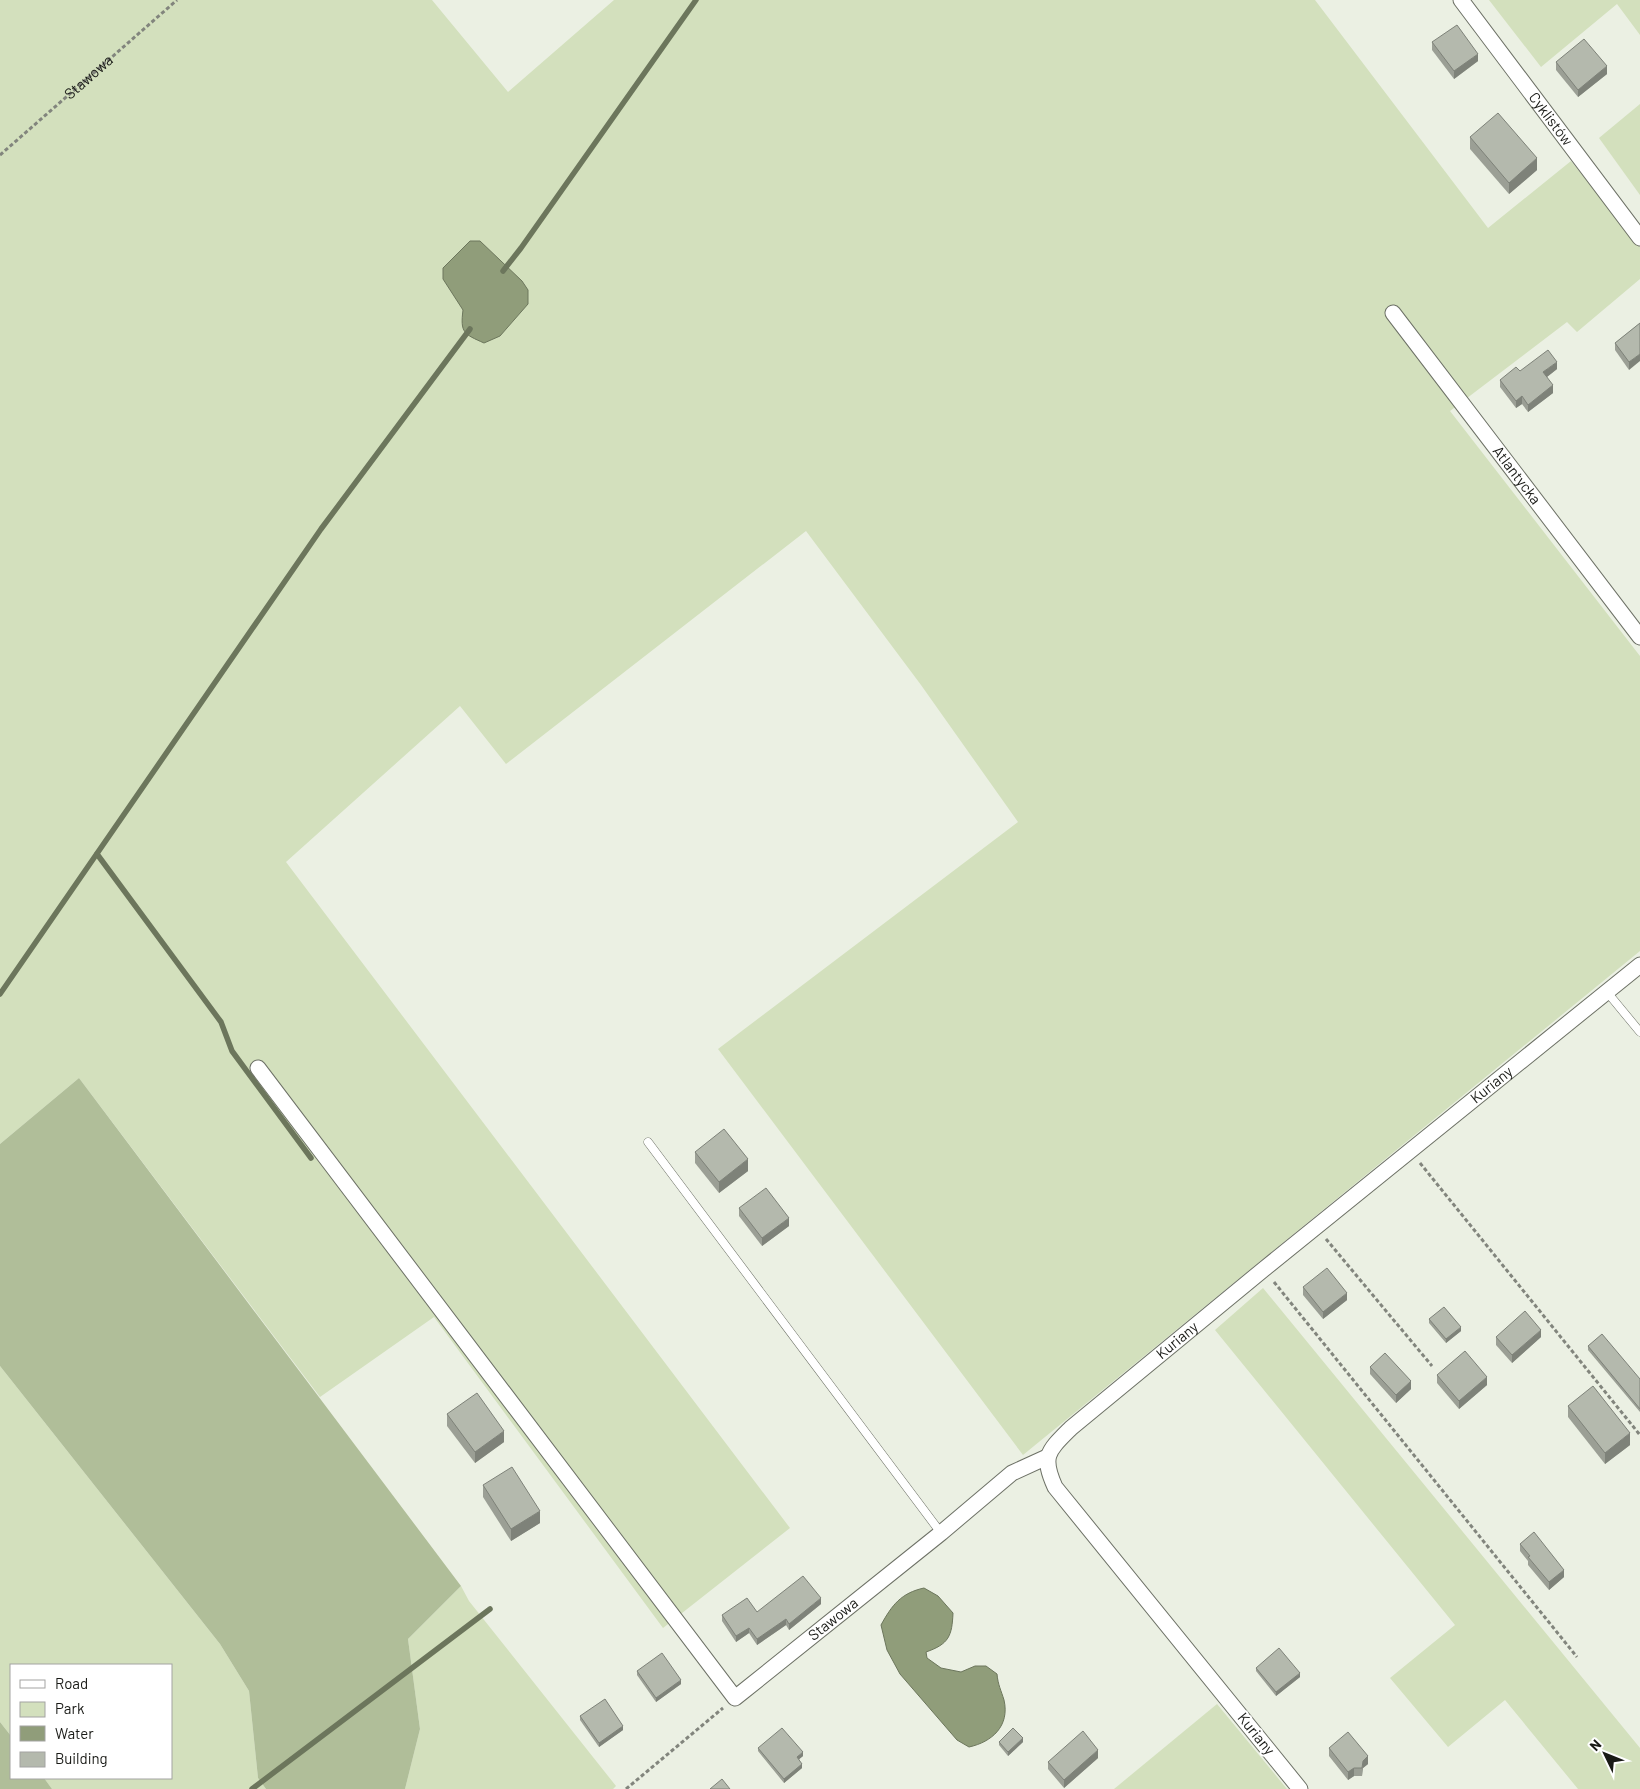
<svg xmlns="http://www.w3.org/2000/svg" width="1640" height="1789" font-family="Barlow,sans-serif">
	<rect width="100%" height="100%" fill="#ebf0e3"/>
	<g fill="#d3e0bd">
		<path d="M0,0H432L508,92L614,0H1315L1488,228L1571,161L1640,247V279L1577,332L1567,322L1450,411L1640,656V951L1023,1455L718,1049L1018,822L921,685L806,531L506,764L460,706L286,862L790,1528L663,1628L434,1317L320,1397L79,1078L0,1144Z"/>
		<path d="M1489,0H1640V35L1617,4L1541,67Z"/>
		<path d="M1640,104V195L1599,138Z"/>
		<path d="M1263,1288L1640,1748V1789H1578L1505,1700L1448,1747L1390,1678L1455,1625L1215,1330Z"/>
		<path d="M0,1366L220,1644L249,1691L258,1778L266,1789H52L44,1778H171V1665H11V1736L0,1722Z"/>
		<path d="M461,1586L469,1601L616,1786L613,1789H405L420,1729L408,1639Z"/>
		<path d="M1217,1704L1287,1789H1114Z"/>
	</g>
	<g fill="#b0be99">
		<path d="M79,1078L461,1586L408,1639L420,1729L405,1789H266L258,1778L249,1691L220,1644L0,1366V1144Z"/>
		<path d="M0,1722L11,1736V1778H44L52,1789H0Z"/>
	</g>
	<g fill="#909d7a" stroke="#6c765c">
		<path d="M470,241H480L522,281L528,290V304L500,336L484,343C464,334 460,333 463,310L443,279V268Z"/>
		<path d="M924,1588L938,1596L953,1613C952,1636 949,1644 926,1652L927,1658L941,1668L961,1672L975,1666H986L997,1674C998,1685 1001,1690 1004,1700C1010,1726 992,1742 969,1747L957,1740L900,1674L887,1650L881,1625C892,1605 901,1593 924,1588Z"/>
	</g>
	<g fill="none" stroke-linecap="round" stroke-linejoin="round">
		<g stroke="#6c765c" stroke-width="5.5">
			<path d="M503,271L521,248L696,0"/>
			<path d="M97,854L221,1022L232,1051L311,1158"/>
			<path d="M0,994L321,529L470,329"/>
			<path d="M252,1789L490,1609"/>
		</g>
		<g stroke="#6d7166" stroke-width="9">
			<g id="service">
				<path d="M1607,992L1640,1032"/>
				<path d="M648,1142L941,1533"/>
			</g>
		</g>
		<g stroke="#6d7166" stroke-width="17">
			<g id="minor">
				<path id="s2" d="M1461,0L1640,238"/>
				<path id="s3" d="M1393,313L1640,637"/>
				<path id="s4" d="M258,1068L735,1698L941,1533L1012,1473L1047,1457"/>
				<path id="s5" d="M1300,1789L1055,1487C1041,1456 1048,1451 1071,1428L1264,1269L1640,965"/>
			</g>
		</g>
		<g stroke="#82857d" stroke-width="3" stroke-dasharray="4 2.5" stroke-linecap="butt">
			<path id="s1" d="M0,155L177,0"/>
			<path d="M1420,1163L1640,1435"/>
			<path d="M1326,1239L1432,1366"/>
			<path d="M1274,1282L1577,1657"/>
			<path d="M626,1789L723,1708"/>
		</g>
		<use href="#service" stroke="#fff" stroke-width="8"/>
		<use href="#minor" stroke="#fff" stroke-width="15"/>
	</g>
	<g fill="#9b9f95">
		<path d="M1432,42L1478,61L1454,79L1432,50Z"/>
		<path d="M1556,62L1607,74L1578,97L1556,70Z"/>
		<path d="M1470,137L1537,170L1509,194L1470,149Z"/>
		<path d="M1640,323L1629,370L1615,350V343Z"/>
		<path d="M1557,369L1547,377L1553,393L1528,412L1522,404L1516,408L1500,387V380L1520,371Z"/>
		<path d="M695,1152L748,1171L719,1193L695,1163Z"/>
		<path d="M739,1208L789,1226L762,1246L739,1216Z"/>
		<path d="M1303,1287L1347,1300L1323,1319L1303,1295Z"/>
		<path d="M1429,1319L1461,1331L1446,1343L1429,1323Z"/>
		<path d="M1496,1337H1541L1512,1363L1496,1345Z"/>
		<path d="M1588,1346L1640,1379V1412L1588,1350Z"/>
		<path d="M1370,1367L1411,1389L1396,1403L1370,1374Z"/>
		<path d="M1437,1375L1487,1385L1459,1409L1437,1383Z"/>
		<path d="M1568,1406L1630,1445L1605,1464L1568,1417Z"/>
		<path d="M447,1414L504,1442L475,1463L447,1426Z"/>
		<path d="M483,1485L540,1523L511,1541L483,1497Z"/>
		<path d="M1520,1544L1564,1577L1549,1590L1528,1565V1561L1520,1551Z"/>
		<path d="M821,1604L789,1630L786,1625L757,1645L749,1633L736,1642L722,1621V1615L757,1612Z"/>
		<path d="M1256,1668L1300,1677L1276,1696L1256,1671Z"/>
		<path d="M637,1671L681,1684L656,1702L637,1675Z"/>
		<path d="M580,1716L623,1730L599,1747L580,1720Z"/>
		<path d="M999,1742H1023L1008,1756L999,1745Z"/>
		<path d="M758,1748L803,1756L799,1759L802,1768L784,1783L758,1751Z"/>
		<path d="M1329,1748L1368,1764L1363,1768L1362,1776H1354L1348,1780L1329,1756Z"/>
		<path d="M1098,1758L1064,1788L1048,1769V1762Z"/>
	</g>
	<g fill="#7e8279">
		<path d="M1478,54V61L1454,79V71Z"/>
		<path d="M1607,66V74L1578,97V90Z"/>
		<path d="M1537,158V170L1509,194V183Z"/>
		<path d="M1640,354V361L1629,370V362Z"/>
		<path d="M1557,362V369L1543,380V372Z"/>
		<path d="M1553,385V393L1528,412V405Z"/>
		<path d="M1522,396V404L1516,408V401Z"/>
		<path d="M748,1159V1171L719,1193V1182Z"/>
		<path d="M789,1218V1226L762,1246V1238Z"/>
		<path d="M1347,1293V1300L1323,1319V1312Z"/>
		<path d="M1461,1327V1331L1446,1343V1339Z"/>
		<path d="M1541,1330V1337L1512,1363V1355Z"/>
		<path d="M1487,1377V1385L1459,1409V1401Z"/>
		<path d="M1411,1381V1389L1396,1403V1395Z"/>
		<path d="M504,1431V1442L475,1463V1452Z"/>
		<path d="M1630,1433V1445L1605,1464V1453Z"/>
		<path d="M540,1511V1523L511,1541V1529Z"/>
		<path d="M1564,1570V1577L1549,1590V1582Z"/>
		<path d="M821,1598V1604L789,1630V1624Z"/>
		<path d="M786,1619V1625L757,1645V1639Z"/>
		<path d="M749,1628V1633L736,1642V1636Z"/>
		<path d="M1300,1673V1677L1276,1696V1692Z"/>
		<path d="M681,1680V1684L656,1702V1698Z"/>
		<path d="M623,1726V1730L599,1747V1743Z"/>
		<path d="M1023,1738V1742L1008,1756V1752Z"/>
		<path d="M1098,1750V1758L1064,1788V1780Z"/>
		<path d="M803,1752V1756L797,1761V1757Z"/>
		<path d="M1368,1756V1764L1363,1768L1362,1776L1363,1761Z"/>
		<path d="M802,1764V1768L784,1783V1779Z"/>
		<path d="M1354,1768V1776L1348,1780V1772Z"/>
	</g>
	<g fill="#b4b9ad" stroke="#7e8279">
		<path d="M1457,25L1478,54L1454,71L1432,42Z"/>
		<path d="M1584,39L1607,66L1578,90L1556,62Z"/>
		<path d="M1498,113L1537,158L1509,183L1470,137Z"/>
		<path d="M1640,323V354L1629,362L1615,343Z"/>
		<path d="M1548,350L1557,362L1543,372L1553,385L1528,405L1522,396L1516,401L1500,380L1516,367L1520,371Z"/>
		<path d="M724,1129L748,1159L719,1182L695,1152Z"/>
		<path d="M766,1188L789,1218L762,1238L739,1208Z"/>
		<path d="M1327,1268L1347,1293L1323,1312L1303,1287Z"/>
		<path d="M1444,1307L1461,1327L1446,1339L1429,1319Z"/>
		<path d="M1525,1311L1541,1330L1512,1355L1496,1337Z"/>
		<path d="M1602,1334L1640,1379V1409L1588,1346Z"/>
		<path d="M1465,1351L1487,1377L1459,1401L1437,1375Z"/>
		<path d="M1385,1353L1411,1381L1396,1395L1370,1367Z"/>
		<path d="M1593,1386L1630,1433L1605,1453L1568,1406Z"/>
		<path d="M477,1393L504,1431L475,1452L447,1414Z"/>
		<path d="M512,1467L540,1511L511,1529L483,1485Z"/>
		<path d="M1534,1532L1564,1570L1549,1582L1528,1557L1530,1556L1520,1544Z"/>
		<path d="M803,1576L821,1598L789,1624L786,1619L757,1639L749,1628L736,1636L722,1615L747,1598L757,1612Z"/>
		<path d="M1279,1648L1300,1673L1276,1692L1256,1668Z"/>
		<path d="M662,1653L681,1680L656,1698L637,1671Z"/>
		<path d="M605,1699L623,1726L599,1743L580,1716Z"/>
		<path d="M782,1728L803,1752L797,1757L802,1764L784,1779L758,1748Z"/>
		<path d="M1013,1728L1023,1738L1008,1752L999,1742Z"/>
		<path d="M1083,1731L1098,1750L1064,1780L1048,1762Z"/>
		<path d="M1348,1732L1368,1756L1363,1761L1362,1768H1354L1348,1772L1329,1748Z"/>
		<path d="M722,1779L730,1789H710Z"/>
	</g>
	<g text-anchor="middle" stroke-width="4" stroke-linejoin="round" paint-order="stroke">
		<g font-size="15" fill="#191a16" stroke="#fff">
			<text dy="5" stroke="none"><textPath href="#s1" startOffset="118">Stawowa</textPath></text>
			<text dy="5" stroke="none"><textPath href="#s2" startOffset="149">Cyklistów</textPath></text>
			<text dy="5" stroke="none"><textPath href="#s3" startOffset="204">Atlantycka</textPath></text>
			<text dy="5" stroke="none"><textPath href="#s5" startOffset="1000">Kuriany</textPath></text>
			<text dy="5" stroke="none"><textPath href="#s5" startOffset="595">Kuriany</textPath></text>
			<text dy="5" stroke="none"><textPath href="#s4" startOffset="916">Stawowa</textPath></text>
			<text transform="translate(1256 1734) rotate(51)" y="5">Kuriany</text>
		</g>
	</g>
	<rect x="10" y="1664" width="162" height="115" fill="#ffffff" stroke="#a3a3a2"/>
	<rect x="20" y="1680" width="25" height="8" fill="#ffffff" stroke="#a3a3a2"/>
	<text x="55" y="1689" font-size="15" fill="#191a16">Road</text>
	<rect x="20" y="1702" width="25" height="15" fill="#d3e0bd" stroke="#a3a3a2"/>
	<text x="55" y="1714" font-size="15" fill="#191a16">Park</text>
	<rect x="20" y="1726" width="25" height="15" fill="#909d7a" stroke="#a3a3a2"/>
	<text x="55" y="1739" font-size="15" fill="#191a16">Water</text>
	<rect x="20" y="1752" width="25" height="15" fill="#b4b9ad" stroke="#a3a3a2"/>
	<text x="55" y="1764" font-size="15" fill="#191a16">Building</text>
	<g transform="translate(1605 1754) rotate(313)" stroke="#ffffff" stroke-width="4" paint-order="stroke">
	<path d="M0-4L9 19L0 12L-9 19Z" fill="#191a16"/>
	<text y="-8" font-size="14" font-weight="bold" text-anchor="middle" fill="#191a16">N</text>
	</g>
</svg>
